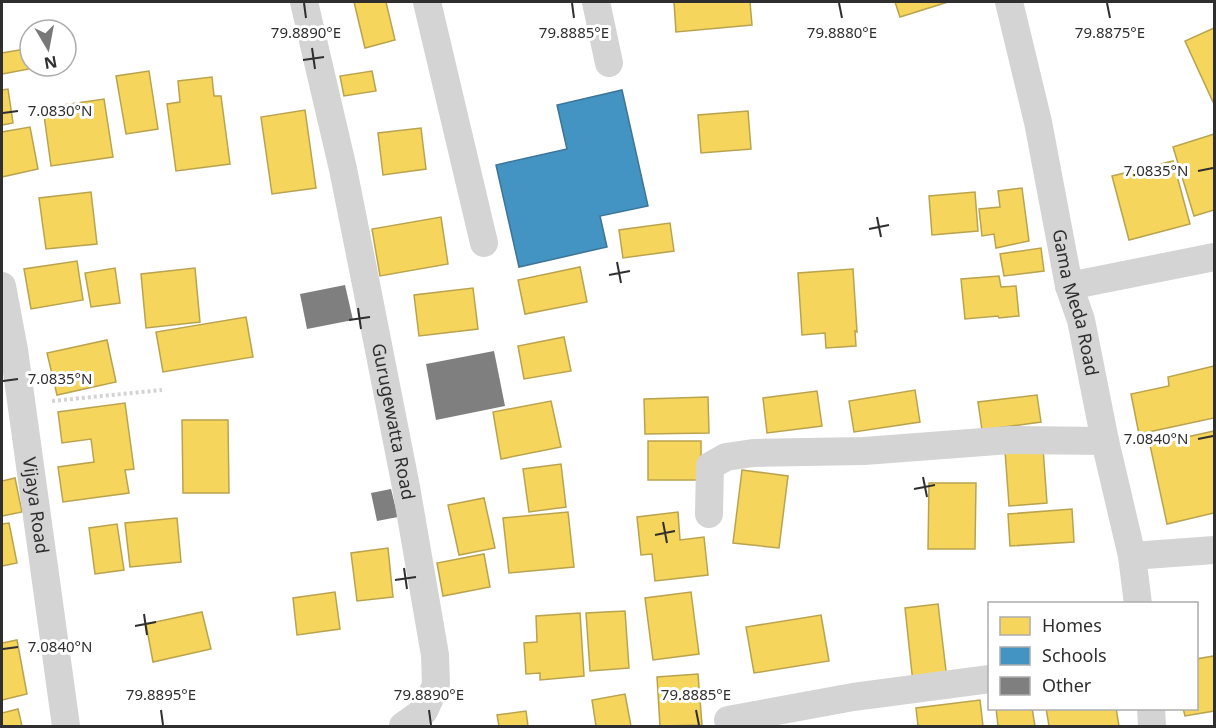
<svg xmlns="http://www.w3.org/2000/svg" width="1216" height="728" font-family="'Noto Sans',sans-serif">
	<rect width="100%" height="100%" fill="#fff"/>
	<g fill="#f6d55c" stroke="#baa34e" stroke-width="1.5">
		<path d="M354,2H386L395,40L365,48Z"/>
		<path d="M674,2H750L752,25L676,32Z"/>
		<path d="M895,2H948L900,17Z"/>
		<path d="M1214,28V101L1213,102L1185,41Z"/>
		<path d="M25,49L29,69L2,74V53Z"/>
		<path d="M149,71L158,129L126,134L116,76Z"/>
		<path d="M372,71L376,91L344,96L340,76Z"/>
		<path d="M212,77L214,96H221L230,164L176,171L167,104L180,102L178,81Z"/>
		<path d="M8,89L13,123L2,125V90Z"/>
		<path d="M104,99L113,157L51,166L43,108Z"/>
		<path d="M305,110L316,188L272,194L261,117Z"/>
		<path d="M748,111L751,149L701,153L698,115Z"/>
		<path d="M30,127L38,169L2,177V132Z"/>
		<path d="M421,128L426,169L383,175L378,133Z"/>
		<path d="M1214,134V210L1194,216L1173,147Z"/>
		<path d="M1173,161L1190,224L1129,240L1112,176Z"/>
		<path d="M1022,188L1029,241L996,248L994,234L982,236L979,209L1000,207L998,191Z"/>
		<path d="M91,192L97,244L46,249L39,198Z"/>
		<path d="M975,192L978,231L932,235L929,196Z"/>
		<path d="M441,217L448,264L380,276L372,229Z"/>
		<path d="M670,223L674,251L623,258L619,230Z"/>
		<path d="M1041,248L1044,271L1004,276L1000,254Z"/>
		<path d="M77,261L83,300L31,309L24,269Z"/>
		<path d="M580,267L587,302L525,314L518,280Z"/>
		<path d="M115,268L120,303L91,307L85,273Z"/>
		<path d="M195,268L200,322L146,328L141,274Z"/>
		<path d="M853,269L857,332L855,331L856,346L826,348L825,333L802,335L798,273Z"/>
		<path d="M999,276L1001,287L1016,286L1019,316L999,318L998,316L965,319L961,279Z"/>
		<path d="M473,288L478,329L419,336L414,295Z"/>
		<path d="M246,317L253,357L163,372L156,332Z"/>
		<path d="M564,337L571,371L524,379L518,346Z"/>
		<path d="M107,340L116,382L57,395L47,353Z"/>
		<path d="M1214,366V418L1139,434L1131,394L1169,386L1168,377Z"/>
		<path d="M915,390L920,422L854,432L849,401Z"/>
		<path d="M817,391L822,426L767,433L763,398Z"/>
		<path d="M1037,395L1041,422L982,430L978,402Z"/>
		<path d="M708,397L709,433L645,434L644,399Z"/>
		<path d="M551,401L561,447L501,459L493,412Z"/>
		<path d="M125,403L134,469L125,470L129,493L63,502L58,467L94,462L91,439L62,443L58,412Z"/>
		<path d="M182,420H228L229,493H183Z"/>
		<path d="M1214,431V513L1167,524L1150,445Z"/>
		<rect x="648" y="441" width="53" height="39"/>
		<path d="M1043,448L1047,503L1009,506L1005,451Z"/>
		<path d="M561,464L566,507L529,512L523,469Z"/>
		<path d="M742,470L788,476L779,548L733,543Z"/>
		<path d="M15,478L22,512L2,516V481Z"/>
		<path d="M929,483H976L975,549H928Z"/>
		<path d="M484,498L495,548L459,555L448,505Z"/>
		<path d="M1072,509L1074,542L1010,546L1008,514Z"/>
		<path d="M568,512L574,567L509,573L503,518Z"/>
		<path d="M678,512L680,540L704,537L708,575L655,581L652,554L641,555L637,517Z"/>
		<path d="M177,518L181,562L130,567L125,523Z"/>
		<path d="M9,523L17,563L2,566V524Z"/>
		<path d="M117,524L124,570L95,574L89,528Z"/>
		<path d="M388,548L393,597L357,601L351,553Z"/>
		<path d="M484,554L490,587L443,596L437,563Z"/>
		<path d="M335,592L340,629L297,635L293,598Z"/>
		<path d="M691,592L699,654L653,660L645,598Z"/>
		<path d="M938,604L947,679L913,683L905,608Z"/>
		<path d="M625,611L629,668L590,671L586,613Z"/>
		<path d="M202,612L211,649L153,662L146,624Z"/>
		<path d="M580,613L584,676L540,680V673L526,674L524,643L537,642L536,616Z"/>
		<path d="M821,615L829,661L754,673L746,627Z"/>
		<path d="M17,640L27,694L2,700V643Z"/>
		<path d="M1214,656V711L1185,716L1183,708H1196V659Z"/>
		<path d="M698,674L702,725L660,726L657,677Z"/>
		<path d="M625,694L631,726H596L592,700Z"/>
		<path d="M980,700L983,726H918L916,708Z"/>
		<path d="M996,708H1032L1035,726H998Z"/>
		<path d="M1046,708H1116L1119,726H1049Z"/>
		<path d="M18,709L22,726H2V713Z"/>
		<path d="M526,711L528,726H499L497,715Z"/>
	</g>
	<path fill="#4393c3" stroke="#3d7597" stroke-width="1.5" d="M622,90L648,206L600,216L607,247L519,267L496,165L567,149L557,105Z"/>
	<g fill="#7f7f7f">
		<path d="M345,285L353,320L307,329L300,294Z"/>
		<path d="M494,351L505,406L436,420L426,364Z"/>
		<path d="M391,489L398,517L377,521L371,493Z"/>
	</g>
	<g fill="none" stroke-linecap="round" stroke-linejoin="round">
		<path stroke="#d4d4d4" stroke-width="4" stroke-dasharray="3 3" stroke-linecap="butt" d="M52,401L162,390"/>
		<g stroke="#d4d4d4" stroke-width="28">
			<path id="s1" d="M304,2L343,169L366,284L406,487L435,655L436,685L424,711L403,726"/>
			<path d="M427,2L484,243"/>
			<path d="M596,2L609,63"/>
			<path id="s2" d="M1009,2L1038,122L1069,286L1081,320L1105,441L1132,556L1138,604"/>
			<path id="s3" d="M2,286L14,350L66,726"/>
			<path d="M1069,286L1214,257"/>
			<path d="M709,514L710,466L726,457L753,453L864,451L1010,440L1105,441"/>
			<path d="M1132,556L1214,550"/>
			<path d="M1151,708L1152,726"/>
			<path d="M728,720L853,697L990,679"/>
		</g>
	</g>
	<path fill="none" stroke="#2f2f2f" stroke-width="2" d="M304,3L306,18M572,3L574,18M839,3L842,18M1107,3L1110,18M312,48L315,69M303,60L324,57M3,113L18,111M1198,171L1213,168M877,217L881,237M869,229L889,225M617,262L621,283M609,275L630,271M358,308L361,329M349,320L370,317M3,381L18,379M1198,439L1213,436M923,477L927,497M914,489L935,485M663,522L667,543M655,535L675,531M404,568L407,589M395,580L416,577M144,614L147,635M135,626L156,622M3,649L18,647M161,710L163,725M429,710L431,725M696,710L699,725"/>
	<g text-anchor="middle" stroke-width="6" stroke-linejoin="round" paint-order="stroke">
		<g font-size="18" fill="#2f2f2f" stroke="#fff">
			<text dy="6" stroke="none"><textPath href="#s2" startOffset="308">Gama Meda Road</textPath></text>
			<text dy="6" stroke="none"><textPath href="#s1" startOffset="429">Gurugewatta Road</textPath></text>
			<text dy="6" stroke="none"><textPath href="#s3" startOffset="222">Vijaya Road</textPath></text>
		</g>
	</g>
	<g font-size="15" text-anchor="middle" fill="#2f2f2f" stroke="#fff" stroke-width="6" stroke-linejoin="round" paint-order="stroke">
		<text x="306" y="38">79.8890°E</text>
		<text x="574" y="38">79.8885°E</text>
		<text x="842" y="38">79.8880°E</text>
		<text x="1110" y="38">79.8875°E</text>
		<text x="60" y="116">7.0830°N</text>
		<text x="1156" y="176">7.0835°N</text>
		<text x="60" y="384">7.0835°N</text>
		<text x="1156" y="444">7.0840°N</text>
		<text x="60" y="652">7.0840°N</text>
		<text x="161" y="700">79.8895°E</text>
		<text x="429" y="700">79.8890°E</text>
		<text x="696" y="700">79.8885°E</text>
	</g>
	<rect width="1216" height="728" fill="none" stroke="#2f2f2f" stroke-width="6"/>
	<rect x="988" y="602" width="210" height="108" fill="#ffffff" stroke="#acacac" stroke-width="1.5"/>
	<rect x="1000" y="617" width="30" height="18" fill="#f6d55c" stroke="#acacac" stroke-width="1.5"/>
	<text x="1042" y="632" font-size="18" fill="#2f2f2f">Homes</text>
	<rect x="1000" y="647" width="30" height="18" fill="#4393c3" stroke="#acacac" stroke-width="1.5"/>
	<text x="1042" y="662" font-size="18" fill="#2f2f2f">Schools</text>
	<rect x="1000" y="677" width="30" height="18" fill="#7f7f7f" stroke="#acacac" stroke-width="1.5"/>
	<text x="1042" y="692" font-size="18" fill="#2f2f2f">Other</text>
	<g transform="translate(48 48) rotate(170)"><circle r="28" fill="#ffffff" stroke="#acacac" stroke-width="1.5"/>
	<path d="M0-4.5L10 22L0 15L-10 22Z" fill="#787878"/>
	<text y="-9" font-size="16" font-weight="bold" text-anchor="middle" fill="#2f2f2f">N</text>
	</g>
</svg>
